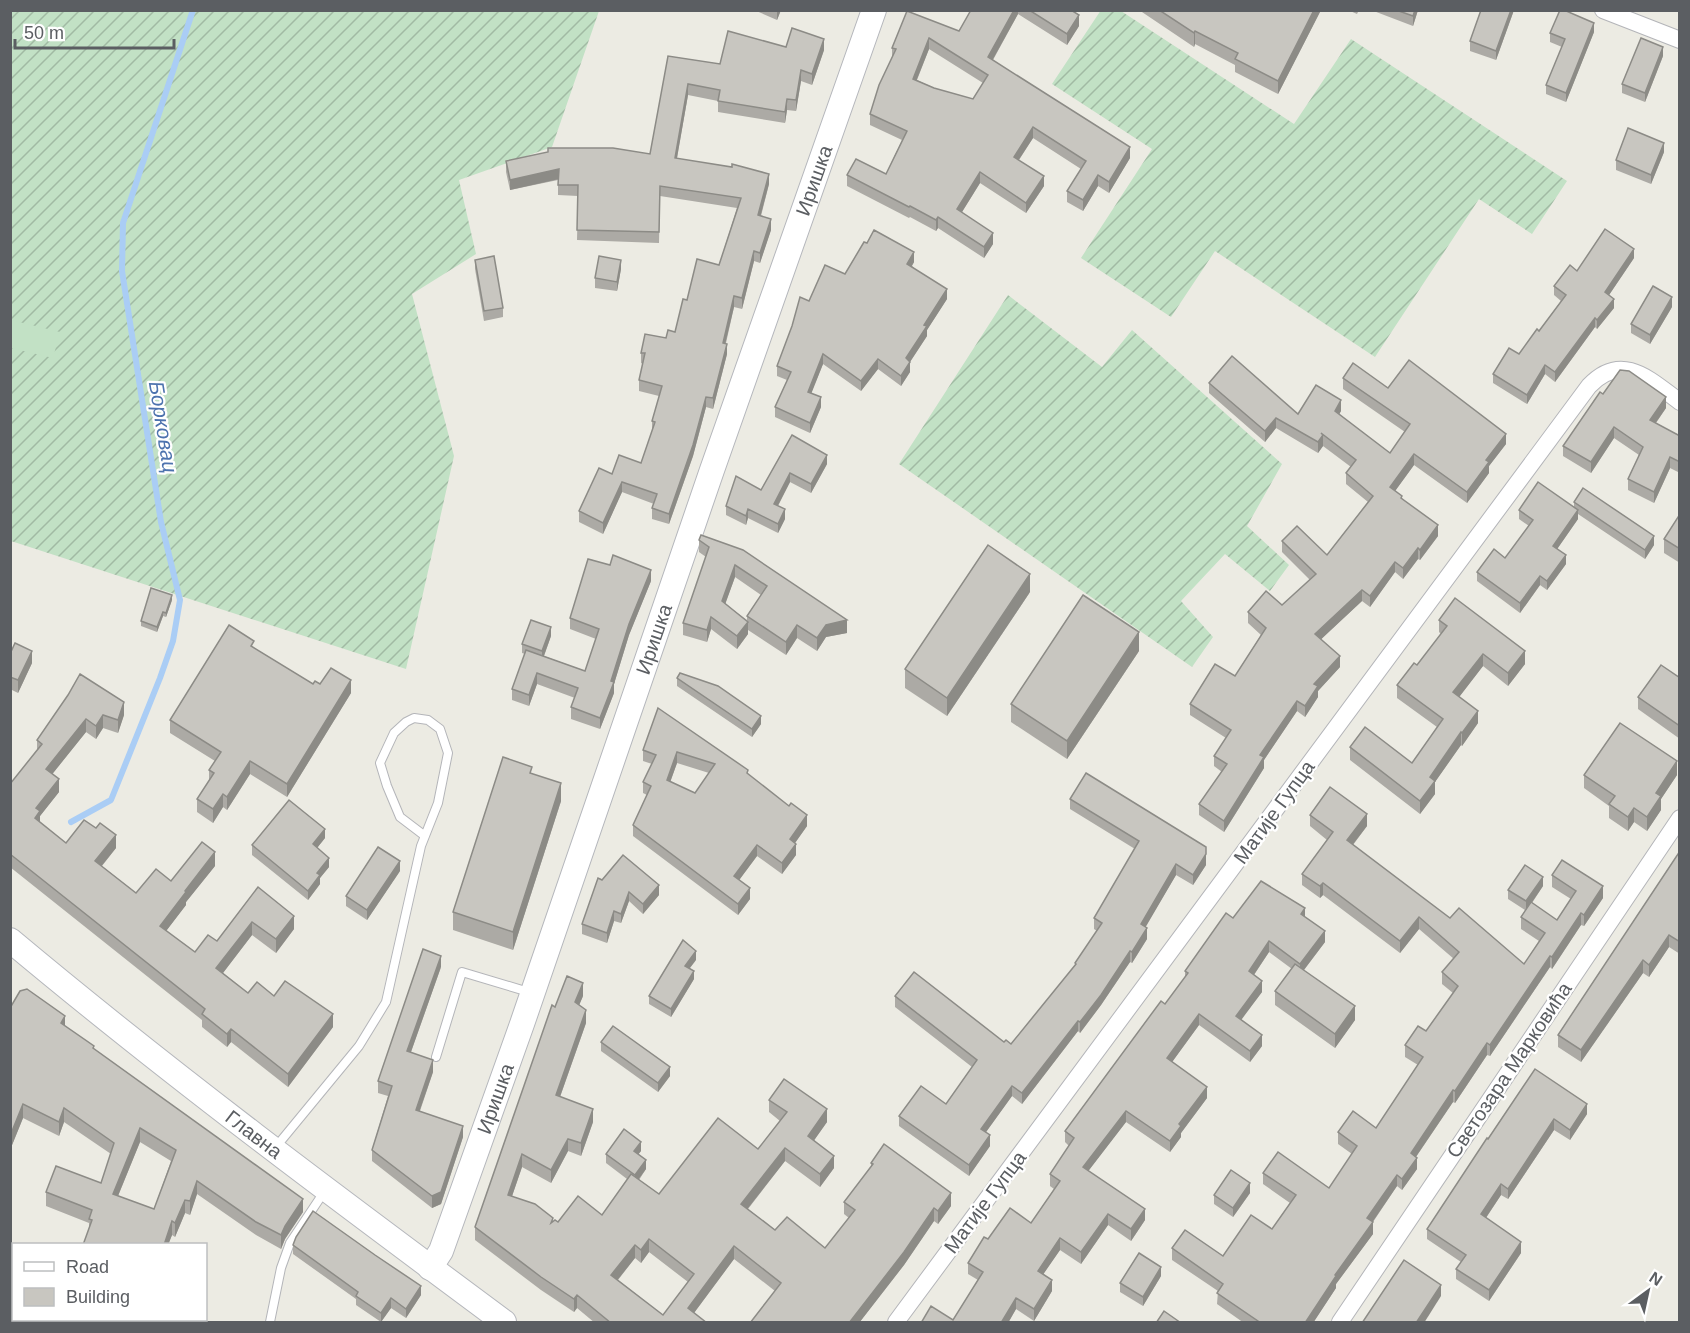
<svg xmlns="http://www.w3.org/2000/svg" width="1690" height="1333" font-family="Arial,sans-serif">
	<defs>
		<pattern id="garden-furrows" width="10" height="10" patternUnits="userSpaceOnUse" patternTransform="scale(1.5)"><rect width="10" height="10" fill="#c2e1c5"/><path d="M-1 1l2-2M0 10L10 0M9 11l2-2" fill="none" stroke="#a1baa3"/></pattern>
	</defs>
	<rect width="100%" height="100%" fill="#ecebe3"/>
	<g fill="url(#garden-furrows)">
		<path d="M1101,10L1121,11L1294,124L1351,39L1567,181L1532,234L1479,199L1375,357L1215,251L1171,317L1081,258L1152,149L1052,84Z"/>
		<path d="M11,11H599L552,147L459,180L476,254L412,294L454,456L406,669L11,541Z"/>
		<path d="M1008,295L1102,367L1132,330L1282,464L1247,526L1289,565L1270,591L1225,554L1181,601L1213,637L1192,667L899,464Z"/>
	</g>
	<path fill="#c2e1c5" d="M11,320L60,332L53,358L11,348Z"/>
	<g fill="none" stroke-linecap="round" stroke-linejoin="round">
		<path stroke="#aacdf5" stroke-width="6" d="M71,822L111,800L160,678L173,641L180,600L161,522L122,271L123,223L193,10"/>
		<g stroke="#b4b5b9" stroke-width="10">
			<g id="lane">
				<path d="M436,1057L462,972L532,993"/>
				<path d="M275,1148L359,1046L386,1002L421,846L438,803L448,753L440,729L428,720L414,718L406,722L394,733L380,763L387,786L400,817L425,836"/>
				<path d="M270,1322L281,1268L290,1243L324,1192"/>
			</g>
		</g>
		<g stroke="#b4b5b9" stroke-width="18">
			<g id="street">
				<path d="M1603,10L1680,40"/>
				<path d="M896,1322L1589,386C1622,351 1650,380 1680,402"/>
				<path d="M1340,1322L1680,818"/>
			</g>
		</g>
		<g stroke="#b5b7bc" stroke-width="26">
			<g id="secondary">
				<path id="s1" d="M10,940C170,1074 337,1198 504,1322"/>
				<path id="s2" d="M430,1268L441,1251L522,1024L712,470L874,10"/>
			</g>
		</g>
		<use href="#lane" stroke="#fff" stroke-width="8"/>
		<use href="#street" stroke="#fff" stroke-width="16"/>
		<use href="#secondary" stroke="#fff" stroke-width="24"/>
	</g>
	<g fill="#acaaa5" fill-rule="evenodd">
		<path d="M754,10H781L777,20Z"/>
		<path d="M971,10H1071L1079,26L1067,45L1018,14L993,60L1130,158L1109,193L1098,186L1083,211L1067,202V191L1081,169L1033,138L1019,160L1044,186L1026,213L980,183L962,212L993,244L984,258L938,228L936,231L910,217L909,218L847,186V175L886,174L902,140L870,125V114L892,57V48L959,31ZM929,49L983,83L973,99L934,88L917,80Z"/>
		<path d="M1139,10H1321L1278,94L1235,72V65L1195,44L1194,47Z"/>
		<path d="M1348,10H1359L1357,14Z"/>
		<path d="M1371,10H1418L1413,26Z"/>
		<path d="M1481,10H1514L1496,60L1470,51V41Z"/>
		<path d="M1594,32L1566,102L1546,94V85L1562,47L1550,42V33Z"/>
		<path d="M786,47L824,50L812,85L801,81L796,111L787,110L785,123L718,112V101L688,95L677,158L769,184L761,216L771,230L760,263L754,261L742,309L734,307L726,343L727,354L713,409L706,407L693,456L669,524L652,519V508L654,504L622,492L603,534L579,522V511L612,474L641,463L652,431V421L659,396L639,391V380L643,364L641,363V353L675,332L687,300L719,265L737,208L660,196L659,243L577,240L578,196L558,195V180L510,190L506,172V161L650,154L668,56L720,64Z"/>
		<path d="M1663,56L1645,102L1622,93V84Z"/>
		<path d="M1664,152L1651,184L1616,170V160Z"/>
		<path d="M867,243L914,262L912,266L947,299L927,330V336L910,362V372L901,386L878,369L861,391L823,364L811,393L821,407L810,433L775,417V407L787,380L777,376V366L809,301L845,274Z"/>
		<path d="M1634,258L1609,295L1614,308L1597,329L1595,327L1555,382L1545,374L1527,404L1493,383V374L1519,354L1539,331L1561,301L1554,295V286L1577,271Z"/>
		<path d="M475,260L503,308V317L484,321L475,269Z"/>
		<path d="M621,269L617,291L595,288V278Z"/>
		<path d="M1672,307L1650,344L1631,333V324Z"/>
		<path d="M1343,378L1388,388L1506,444L1489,466V473L1467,503L1414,465L1395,491L1438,536L1420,560L1418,559L1403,579L1395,572L1370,607L1362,601L1321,639L1340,667L1318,691V697L1305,717L1297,711L1264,760V768L1224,832L1199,815V804L1222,772L1214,766V756L1226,738L1190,715V704L1235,676L1261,635L1248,623V612L1282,605L1310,580L1282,552V541L1327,555L1368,502L1346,484V473L1351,467L1323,446L1318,453L1276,428L1265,442L1209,393V383L1298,414L1341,411L1339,414L1390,453L1405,432L1343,389Z"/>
		<path d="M1603,394L1666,408L1656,423L1680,436V473L1670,468L1654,503L1628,490V479L1639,455L1614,438L1591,473L1563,456V446Z"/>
		<path d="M792,435L827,464L811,493L790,482L778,506L785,519L778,533L748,518L746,525L726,515V506L761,490Z"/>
		<path d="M1574,502L1654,545L1645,559L1578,514V519L1557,549L1566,564L1547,590L1540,585L1520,613L1477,581V572L1505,558L1529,526L1519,519V510L1574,507Z"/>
		<path d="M1680,514V563L1664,553V539Z"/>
		<path d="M699,540L847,633L826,637L817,651L797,638L786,655L748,630V634L737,649L711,629L707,642L683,635V623L706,557L699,552ZM735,577L761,595L747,616V620L725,604Z"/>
		<path d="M651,581L629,635L614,684V693L600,729L571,719V707L575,698L537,684L529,706L512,700V689L525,654L522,653V644L551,636L544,656L585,671L596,639L570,629V618Z"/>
		<path d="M1030,592L947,716L905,688V669Z"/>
		<path d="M172,600L166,617L163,616L157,632L141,626V621Z"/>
		<path d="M1439,620L1525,664L1508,686L1483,666L1459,697L1478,723L1462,746L1461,745L1435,782V794L1420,814L1350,760V747L1412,763L1437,727L1397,698V685L1417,665L1441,634L1439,632Z"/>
		<path d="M254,648L313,684H320L351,693L287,797L250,774L227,810L223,807L213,823L197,812V799L209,781V770L215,761L170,733V720Z"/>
		<path d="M1139,651L1067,759L1011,722V704Z"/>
		<path d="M10,654L32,663L18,693L10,689Z"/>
		<path d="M677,678L761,724L752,737L677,686Z"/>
		<path d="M1680,678V739L1638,709V697Z"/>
		<path d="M124,702V715L118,733L103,728L96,739L86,732L52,774L59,792L40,816V823L66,843L116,848L102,866L136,893L215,866L186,902V905L166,931L195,952L217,941L258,887L294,929L276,953L252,935L223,973L248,993L274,996L333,1027L288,1087L231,1042L227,1047L202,1027V1020L10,867V784L37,751V740Z"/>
		<path d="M658,708L748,774L807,826L795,843L796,855L782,874L757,856L739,880L750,899L738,915L633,836V825L647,795L643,793V782L652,764L643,761V750ZM677,763L709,773L695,793L670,782Z"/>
		<path d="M532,773L561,801L513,950L453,930V912Z"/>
		<path d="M1584,775H1677L1661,799V810L1647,831L1634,822L1628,831L1609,818V806L1584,788Z"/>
		<path d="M1070,799L1206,865L1193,885L1176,875L1145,927L1147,939L1132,963L1130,962L1101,1005L1080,1033L1078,1031L1022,1104L1012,1096L986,1132L990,1146L969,1176L899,1126V1116L946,1104L972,1067L895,1007V996L1004,1042L1011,1044L1075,966V963L1097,931L1094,929V918L1135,849L1070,809Z"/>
		<path d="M1310,815L1367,826L1353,845L1450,918L1524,964L1539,941L1521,929V917L1525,910L1508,899V890L1543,886L1532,903L1557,920L1571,899L1552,887V875L1603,898L1584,926L1581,925L1552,969L1550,967L1490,1056L1487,1055L1455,1103L1453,1102L1416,1157L1417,1169L1402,1190L1397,1186L1373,1222V1234L1336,1284V1288L1313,1323H1244L1217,1304L1218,1291L1172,1260V1248L1223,1256L1272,1229L1290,1203L1263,1184V1173L1329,1188L1352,1154L1338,1144V1132L1376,1128L1418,1065L1405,1057V1045L1426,1031L1453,993L1442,984V972L1454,959L1419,929L1400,953L1323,895L1320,898L1302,885V874L1327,840L1310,826Z"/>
		<path d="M325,838L317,848L329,867L320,878V884L308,900L252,855V845Z"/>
		<path d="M1680,851V954L1669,947L1649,977L1643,973L1581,1062L1558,1047V1035Z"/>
		<path d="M400,871L367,920L346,906V896Z"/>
		<path d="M598,878L659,895L643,914L629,901L621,923L614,921L607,943L582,934V924Z"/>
		<path d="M1305,917L1325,942L1304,970L1355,1020L1335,1048L1275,1005V991L1292,969L1269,952L1254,975L1262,992L1241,1019L1262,1046L1250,1062L1199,1025L1172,1062L1207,1098L1181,1133V1137L1170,1152L1126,1122L1088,1171L1145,1220L1131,1241L1108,1225L1081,1264L1060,1250L1043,1274L1052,1291L1034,1321L1016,1309L1008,1323H921L953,1320L978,1280L968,1274V1263L988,1239L1031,1223L1054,1189L1050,1186V1174L1069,1146L1065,1142V1131L1165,1004L1185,978V971L1233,918Z"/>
		<path d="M696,960L690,968L694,979L671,1017L649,1004V996Z"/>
		<path d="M441,967L411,1052L433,1072L420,1111L463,1137L441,1204L432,1208L372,1161V1150L388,1096L378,1093V1081Z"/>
		<path d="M583,996L579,1005L586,1023L560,1097L593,1122L581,1156L568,1151L551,1183L522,1167L512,1196L553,1222H558L602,1215L627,1179L606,1163V1154L641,1151L638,1154L646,1169L639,1180L659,1194L758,1149L780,1121L769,1112V1100L827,1122L814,1140L834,1168L820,1187L785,1161L748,1209L775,1230L825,1248L849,1218L844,1214V1202L871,1167V1163L951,1206L938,1224L934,1221L904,1265L859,1323H750L775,1291L734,1259L694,1313L707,1323H595L577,1308L574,1312L541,1290L475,1240V1227L555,1007ZM649,1252L688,1282L663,1315L618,1280L635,1258L641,1263Z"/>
		<path d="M10,1008L65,1026L303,1212L285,1239L281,1249L256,1235L197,1194L190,1215L185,1213L175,1237L172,1235L168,1245H83L89,1230V1223L46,1206V1192L101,1183L111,1154L64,1122L59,1136L23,1118L10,1150ZM140,1142L171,1161L154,1209L118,1196Z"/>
		<path d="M601,1042L670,1076L658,1092L601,1051Z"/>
		<path d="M1535,1069L1587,1114L1570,1140L1554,1130L1508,1199L1501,1195L1486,1218L1521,1253L1489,1301L1456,1279V1269L1461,1262L1427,1239V1229Z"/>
		<path d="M1250,1193L1233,1217L1214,1204V1195Z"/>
		<path d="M293,1245L421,1295L406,1318L391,1308L381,1322L356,1305V1299L293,1254Z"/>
		<path d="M1161,1276L1143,1306L1120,1292V1283Z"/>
		<path d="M61,1320H179V1323H66L61,1321Z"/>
	</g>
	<g fill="#8c8b86">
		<path d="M781,10L777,20V11Z"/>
		<path d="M1014,10H1018V14L988,68V57Z"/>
		<path d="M1314,10H1321L1278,94V81Z"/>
		<path d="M1415,10H1418L1413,26V16Z"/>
		<path d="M1511,10H1514L1496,60V51Z"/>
		<path d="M1079,15V26L1067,45V34Z"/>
		<path d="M1594,23V32L1566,102V93Z"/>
		<path d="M1195,31V44L1194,47V33Z"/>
		<path d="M929,38V49L913,89V79Z"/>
		<path d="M824,39V50L812,85V74Z"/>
		<path d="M1663,47V56L1645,102V93Z"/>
		<path d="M801,70V81L796,111V100Z"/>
		<path d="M688,84V95L675,169V158Z"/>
		<path d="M787,99V110L785,123V112Z"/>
		<path d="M1033,127V138L1014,167V157Z"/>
		<path d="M1664,143V152L1651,184V175Z"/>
		<path d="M1130,147V158L1109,193V182Z"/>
		<path d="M559,169V179L510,190V180Z"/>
		<path d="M980,172V183L957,220V209Z"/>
		<path d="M769,174V184L758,225V215Z"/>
		<path d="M1098,175V186L1083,211V200Z"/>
		<path d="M1044,176V186L1026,213V203Z"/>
		<path d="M938,217V228L936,231V220Z"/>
		<path d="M771,219V230L760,263V253Z"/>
		<path d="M993,233V244L984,258V247Z"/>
		<path d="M1634,249V258L1605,301V292Z"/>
		<path d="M754,251V261L742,309V298Z"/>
		<path d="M914,252V262L907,274V264Z"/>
		<path d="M621,260V269L617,291V282Z"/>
		<path d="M947,289V299L927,330V336L906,368V358L924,325Z"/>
		<path d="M734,296V307L723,353V343Z"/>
		<path d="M1672,297V307L1650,344V335Z"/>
		<path d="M1614,299V308L1597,329V320Z"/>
		<path d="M1595,318V327L1555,382V372Z"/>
		<path d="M727,344V354L713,409V398Z"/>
		<path d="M823,354V364L808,402V392Z"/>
		<path d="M878,359V369L861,391V381Z"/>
		<path d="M910,362V372L901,386V376Z"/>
		<path d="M1545,365V374L1527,404V395Z"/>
		<path d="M706,397V407L693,456L669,524V514Z"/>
		<path d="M821,397V407L810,433V423Z"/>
		<path d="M1666,397V408L1650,431V420Z"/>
		<path d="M1341,400V411L1335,422V411Z"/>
		<path d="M1276,418V428L1265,442V431Z"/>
		<path d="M1614,427V438L1591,473V462Z"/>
		<path d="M1506,434V444L1489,466V473L1467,503V492L1486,460Z"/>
		<path d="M1323,435V446L1318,453V442Z"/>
		<path d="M1414,454V465L1390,498V487Z"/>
		<path d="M827,455V464L811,493V484Z"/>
		<path d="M1670,457V468L1654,503V492Z"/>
		<path d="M790,473V482L774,513V504Z"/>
		<path d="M622,482V492L603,534V523Z"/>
		<path d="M748,509V518L746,525V516Z"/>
		<path d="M785,509V519L778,533V524Z"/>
		<path d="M1578,510V519L1553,555V546Z"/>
		<path d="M1438,525V536L1420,560V550Z"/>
		<path d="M1654,536V545L1645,559V550Z"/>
		<path d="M1418,548V559L1403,579V568Z"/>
		<path d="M1566,555V564L1547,590V581Z"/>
		<path d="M1395,562V572L1370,607V596Z"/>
		<path d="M735,565V577L722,613V601Z"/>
		<path d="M651,570V581L629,635L614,684V693L600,729V718L611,681L629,624Z"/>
		<path d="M1030,574V592L947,716V698Z"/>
		<path d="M1540,576V585L1520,613V603Z"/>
		<path d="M1362,590V601L1315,645V634Z"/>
		<path d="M172,595V600L166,617V613Z"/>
		<path d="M163,612V616L157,632V627Z"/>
		<path d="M711,617V629L707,642V630Z"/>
		<path d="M847,620V633L826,637L817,651V638L826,625Z"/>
		<path d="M748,622V634L737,649V636Z"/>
		<path d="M797,625V638L786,655V642Z"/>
		<path d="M551,627V636L542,661V651Z"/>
		<path d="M1139,632V651L1067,759V741Z"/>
		<path d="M32,651V663L18,693V680Z"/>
		<path d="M1525,651V664L1508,686V673Z"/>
		<path d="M1483,654V666L1453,705V692Z"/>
		<path d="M1340,656V667L1318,691V697L1305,717V706L1314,684Z"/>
		<path d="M537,673V684L529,706V695Z"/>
		<path d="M351,680V693L287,797V784Z"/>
		<path d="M1297,701V711L1264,760V768L1224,832V821L1260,755Z"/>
		<path d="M124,702V715L118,733V720Z"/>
		<path d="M1478,711V723L1462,746V733Z"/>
		<path d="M103,715V728L96,739V726Z"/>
		<path d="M761,716V724L752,737V729Z"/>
		<path d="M86,719V732L46,782V769Z"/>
		<path d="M1461,732V745L1435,782V794L1420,814V801L1430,777Z"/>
		<path d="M677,752V763L667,791V780Z"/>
		<path d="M250,761V774L227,810V797Z"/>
		<path d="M1677,761V775L1661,799V810L1647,831V817L1656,793Z"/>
		<path d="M59,779V792L40,816V824L35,818L36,808Z"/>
		<path d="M561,783V801L513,950V932Z"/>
		<path d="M223,794V807L213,823V809Z"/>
		<path d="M1634,808V822L1628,831V817Z"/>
		<path d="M1367,814V826L1347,852V840Z"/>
		<path d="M807,815V826L790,850V839Z"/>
		<path d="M325,829V838L313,853V844Z"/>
		<path d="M116,835V848L95,874V861Z"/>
		<path d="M796,844V855L782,874V863Z"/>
		<path d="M757,845V856L734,887V876Z"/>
		<path d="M215,852V866L186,902V905L160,939V926L185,891Z"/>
		<path d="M1206,854V865L1193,885V875Z"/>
		<path d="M329,858V867L320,878V884L308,900V891L317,873Z"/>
		<path d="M400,861V871L367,920V910Z"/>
		<path d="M1176,864V875L1141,935V924Z"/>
		<path d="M1543,877V886L1526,911V901Z"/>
		<path d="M1323,883V895L1320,898V886Z"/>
		<path d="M659,885V895L643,914V904Z"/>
		<path d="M1603,886V898L1584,926V915Z"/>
		<path d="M750,888V899L738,915V904Z"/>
		<path d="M629,892V901L621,923V914Z"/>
		<path d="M1305,908V919L1301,914Z"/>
		<path d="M614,911V921L607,943V933Z"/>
		<path d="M1581,913V925L1552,969V957Z"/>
		<path d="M294,916V929L276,953V939Z"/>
		<path d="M1419,917V929L1400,953V941Z"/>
		<path d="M252,922V935L216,982V968Z"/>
		<path d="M1147,928V939L1132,963V952Z"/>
		<path d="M1325,931V942L1300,975V964Z"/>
		<path d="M1669,935V947L1649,977V965Z"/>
		<path d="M1269,941V952L1249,982V971Z"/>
		<path d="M696,951V960L685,974V966Z"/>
		<path d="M1130,951V962L1101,1005L1080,1033V1022Z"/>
		<path d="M441,956V967L407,1063V1051Z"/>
		<path d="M1550,956V967L1490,1056V1045Z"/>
		<path d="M1643,960V973L1581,1062V1050Z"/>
		<path d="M694,971V979L671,1017V1009Z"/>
		<path d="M1262,981V992L1236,1027V1016Z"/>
		<path d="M583,983V996L575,1015V1002Z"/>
		<path d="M1355,1006V1020L1335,1048V1034Z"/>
		<path d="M586,1010V1023L556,1108V1095Z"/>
		<path d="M333,1014V1027L288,1087V1074Z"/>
		<path d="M1199,1014V1025L1167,1069V1058Z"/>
		<path d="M65,1016V1030L61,1023Z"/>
		<path d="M1078,1021V1031L1022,1104V1093Z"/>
		<path d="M231,1029V1042L227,1047V1034Z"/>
		<path d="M1262,1035V1046L1250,1062V1051Z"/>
		<path d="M1487,1043V1055L1455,1103V1091Z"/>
		<path d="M433,1060V1072L416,1121V1110Z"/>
		<path d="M670,1067V1076L658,1092V1083Z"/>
		<path d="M1012,1086V1096L981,1139V1129Z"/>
		<path d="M1207,1087V1098L1181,1133V1137L1170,1152V1141L1179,1124Z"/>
		<path d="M1453,1090V1102L1411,1164V1153Z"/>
		<path d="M23,1104V1118L10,1150V1136Z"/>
		<path d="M1587,1104V1114L1570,1140V1130Z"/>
		<path d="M64,1108V1122L59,1136V1122Z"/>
		<path d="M593,1109V1122L581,1156V1143Z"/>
		<path d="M827,1109V1122L808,1149V1136Z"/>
		<path d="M1126,1111V1122L1083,1178V1167Z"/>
		<path d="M1554,1119V1130L1508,1199V1189Z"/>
		<path d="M463,1126V1137L441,1204L432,1208V1196Z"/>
		<path d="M140,1128V1142L113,1208V1194Z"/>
		<path d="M990,1135V1146L969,1176V1165Z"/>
		<path d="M568,1139V1151L551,1183V1170Z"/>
		<path d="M641,1142V1151L634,1160V1151Z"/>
		<path d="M785,1148V1161L741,1217V1204Z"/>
		<path d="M522,1154V1167L508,1208V1195Z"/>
		<path d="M834,1156V1168L820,1187V1174Z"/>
		<path d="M1417,1158V1169L1402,1190V1179Z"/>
		<path d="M646,1160V1169L635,1184V1175Z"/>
		<path d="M1397,1175V1186L1369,1227L1373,1222V1234L1336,1284V1288L1313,1323H1305L1335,1275L1367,1218Z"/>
		<path d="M197,1181V1194L190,1215V1201Z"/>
		<path d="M1250,1183V1193L1233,1217V1208Z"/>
		<path d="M1501,1184V1195L1481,1225V1214Z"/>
		<path d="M951,1193V1206L938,1224V1211Z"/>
		<path d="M303,1199V1212L285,1239L281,1249V1235L285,1226Z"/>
		<path d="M185,1200V1213L175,1237V1223Z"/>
		<path d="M934,1208V1221L904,1265L859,1323H849Z"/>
		<path d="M1145,1209V1220L1131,1241V1229Z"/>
		<path d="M1108,1214V1225L1081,1264V1252Z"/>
		<path d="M172,1221V1235L168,1245H164Z"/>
		<path d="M1060,1238V1250L1038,1282V1271Z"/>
		<path d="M649,1239V1252L641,1263V1250Z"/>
		<path d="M1521,1242V1253L1489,1301V1290Z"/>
		<path d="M635,1245V1258L611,1288V1275Z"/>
		<path d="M734,1246V1259L688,1321V1308Z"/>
		<path d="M1161,1267V1276L1143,1306V1297Z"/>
		<path d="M1052,1280V1291L1034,1321V1309Z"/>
		<path d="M1441,1285V1296L1424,1323H1416Z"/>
		<path d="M421,1286V1295L406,1318V1309Z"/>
		<path d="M577,1295V1308L574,1312V1299Z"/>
		<path d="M391,1298V1308L381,1322V1313Z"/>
		<path d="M1016,1298V1309L1008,1323H1001Z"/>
	</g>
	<g fill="#c8c6c0" stroke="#8c8b86" stroke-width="1.5" fill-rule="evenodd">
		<path d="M971,10H1014L988,57L1130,147L1109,182L1098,175L1083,200L1067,191L1086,161L1033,127L1014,157L1044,176L1026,203L980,172L957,209L993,233L984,247L938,217L936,220L910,206L909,207L847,175L856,159L886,174L907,131L870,114L879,85L896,49L892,48L907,11L959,31ZM929,38L988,75L973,99L934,88L913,79Z"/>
		<path d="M1029,10H1071L1079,15L1067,34Z"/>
		<path d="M1159,10H1314L1278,81L1235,59L1238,53L1195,31L1194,33Z"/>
		<path d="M1396,10H1415L1413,16Z"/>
		<path d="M1481,10H1511L1496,51L1470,41Z"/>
		<path d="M1560,10H1564L1594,23L1566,93L1546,85L1565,39L1550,33Z"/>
		<path d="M792,28L824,39L812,74L801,70L796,100L787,99L785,112L718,101L720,90L688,84L675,158L732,167V164L769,174L758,215L771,219L760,253L754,251L742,298L734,296L723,343L727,344L713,398L706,397L693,445L669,514L652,508L657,494L622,482L603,523L579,511L599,468L612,474L619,455L641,463L655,422L652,421L662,386L639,380L645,353H641L645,334L666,338L668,330L675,332L683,299L687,300L697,259L719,265L741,198L660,186L659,232L577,230L578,185H558L559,169L510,180L506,161L548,152V148H613L650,154L668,56L720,64L728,31L786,47Z"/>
		<path d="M1641,38L1663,47L1645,93L1622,84Z"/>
		<path d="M1628,128L1664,143L1651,175L1616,160Z"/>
		<path d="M1605,229L1634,249L1605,292L1614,299L1597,320L1595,318L1555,372L1545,365L1527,395L1493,374L1509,348L1519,354L1537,329L1539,331L1566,295L1554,286L1570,265L1577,271Z"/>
		<path d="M874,230L914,252L907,264L947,289L924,325L927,326L906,358L910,362L901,376L878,359L861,381L823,354L808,392L821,397L810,423L775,407L791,372L777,366L792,326L800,297L809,301L825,265L845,274L864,242L867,243Z"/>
		<path d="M494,256L503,308L484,311L475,260Z"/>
		<path d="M599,256L621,260L617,282L595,278Z"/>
		<path d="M1653,286L1672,297L1650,335L1631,324Z"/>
		<path d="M1232,356L1298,414L1316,385L1341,400L1335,411L1390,453L1410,424L1343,378L1353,363L1388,388L1409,360L1506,434L1486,460L1489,462L1467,492L1414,454L1390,487L1402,496L1401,498L1438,525L1420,550L1418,548L1403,568L1395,562L1370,596L1362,590L1315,634L1340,656L1314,684L1318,686L1305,706L1297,701L1260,755L1264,757L1224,821L1199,804L1227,764L1214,756L1231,730L1190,704L1215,664L1235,676L1266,628L1248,612L1266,591L1282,605L1316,574L1282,541L1297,526L1327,555L1373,496L1346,473L1356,460L1321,433L1323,435L1318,442L1276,418L1265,431L1209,383Z"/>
		<path d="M1620,370L1629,371L1666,397L1650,420L1680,436V462L1670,457L1654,492L1628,479L1643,447L1614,427L1591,462L1563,446L1600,392L1603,394Z"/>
		<path d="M792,435L827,455L811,484L790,473L774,504L785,509L778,524L748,509L746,516L726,506L736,476L761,490Z"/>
		<path d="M1538,482L1578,510L1553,546L1566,555L1547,581L1540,576L1520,603L1477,572L1494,549L1505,558L1533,520L1519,510Z"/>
		<path d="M1583,488L1654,536L1645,550L1574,502Z"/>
		<path d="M1680,514V549L1664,539Z"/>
		<path d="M701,535L743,550L847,620L826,625L817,638L797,625L786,642L747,616L767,586L735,565L722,601L748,622L737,636L711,617L707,630L683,623L709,547L699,540Z"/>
		<path d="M988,545L1030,574L947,698L905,669Z"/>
		<path d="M613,555L651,570L629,624L611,681L614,682L600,718L571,707L578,688L537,673L529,695L512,689L526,650L585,671L599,629L570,618L588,559L610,565Z"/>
		<path d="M151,588L172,595L166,613L163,612L157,627L141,621Z"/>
		<path d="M1083,595L1139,632L1067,741L1011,704Z"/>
		<path d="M1455,598L1525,651L1508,673L1483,654L1453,692L1478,711L1462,733L1461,732L1430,777L1435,781L1420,801L1350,747L1365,727L1412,763L1443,719L1397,685L1414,663L1417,665L1447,626L1439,620Z"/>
		<path d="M531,620L551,627L542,651L522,644Z"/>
		<path d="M229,625L254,641L251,646L313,684L315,681L320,684L331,668L351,680L287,784L250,761L227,797L223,794L213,809L197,799L214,773L209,770L221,752L170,720Z"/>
		<path d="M15,643L32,651L18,680L10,677V654Z"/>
		<path d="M1661,665L1680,678V726L1638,697Z"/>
		<path d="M680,673L718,686L761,716L752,729L677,678Z"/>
		<path d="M80,674L124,702L118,720L103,715L96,726L86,719L46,769L59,779L36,808L40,811L35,818L66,843L84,820L96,828L100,823L116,835L95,861L136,893L156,869L171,881L202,842L215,852L185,891L186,892L160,926L195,952L208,935L217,941L258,887L294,916L276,939L252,922L216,968L248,993L257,982L274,996L285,981L333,1014L288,1074L231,1029L227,1034L202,1014L205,1009L10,854V784L42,744L37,740L68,695Z"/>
		<path d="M658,708L748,770L747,773L789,806L791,803L807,815L790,839L796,844L782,863L757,845L734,876L750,888L738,904L633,825L651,786L643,782L656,755L643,750ZM677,752L715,764L695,793L667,780Z"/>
		<path d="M1620,723L1677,761L1656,793L1661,796L1647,817L1634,808L1628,817L1609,804L1615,796L1584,775Z"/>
		<path d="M503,757L532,767L530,773L561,783L513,932L453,912Z"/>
		<path d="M1086,773L1206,847V854L1193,875L1176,864L1141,924L1147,928L1132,952L1130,951L1101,995L1080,1022L1078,1021L1022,1093L1012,1086L981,1129L990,1135L969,1165L899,1116L921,1086L946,1104L977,1060L895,996L914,972L1004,1042L1006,1040L1011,1044L1076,964L1075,963L1102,923L1094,918L1139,841L1070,799Z"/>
		<path d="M1330,787L1367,814L1347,840L1450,918L1459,908L1524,964L1545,933L1521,917L1531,902L1557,920L1576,891L1552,875L1562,860L1603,886L1584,915L1581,913L1552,957L1550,956L1490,1045L1487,1043L1455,1091L1453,1090L1411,1153L1417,1158L1402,1179L1397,1175L1367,1218L1373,1222L1335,1275L1336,1276L1305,1323H1261L1217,1293L1223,1284L1172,1248L1185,1230L1223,1256L1251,1215L1272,1229L1296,1195L1263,1173L1278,1152L1329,1188L1357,1146L1338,1132L1353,1111L1376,1128L1423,1057L1405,1045L1418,1026L1426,1031L1458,986L1442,972L1459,952L1419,917L1400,941L1323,883L1320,886L1302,874L1333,832L1310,815Z"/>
		<path d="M289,800L325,829L313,844L329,858L317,873L320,875L308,891L252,845Z"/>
		<path d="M378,847L400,861L367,910L346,896Z"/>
		<path d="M1680,851V942L1669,935L1649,965L1643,960L1581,1050L1558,1035Z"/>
		<path d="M623,855L659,885L643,904L629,892L621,914L614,911L607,933L582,924L598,878L602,880Z"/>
		<path d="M1525,865L1543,877L1526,901L1508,890Z"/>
		<path d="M1261,881L1305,908L1301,914L1325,931L1300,964L1269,941L1249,971L1262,981L1236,1016L1262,1035L1250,1051L1199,1014L1167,1058L1207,1087L1179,1124L1181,1126L1170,1141L1126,1111L1083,1167L1145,1209L1131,1229L1108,1214L1081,1252L1060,1238L1038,1271L1052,1280L1034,1309L1016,1298L1001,1323H921L931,1306L953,1320L983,1272L968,1263L984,1237L988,1239L1010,1208L1031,1223L1060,1181L1050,1174L1074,1138L1065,1131L1161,1001L1165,1004L1188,973L1185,971L1226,913L1233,918Z"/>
		<path d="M683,940L696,951L685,966L694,971L671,1009L649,996Z"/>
		<path d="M423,949L441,956L407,1051L433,1060L416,1110L463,1126L441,1192L432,1196L372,1150L392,1086L378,1081Z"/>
		<path d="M1295,964L1355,1006L1335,1034L1275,991Z"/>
		<path d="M567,976L583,983L575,1002L586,1010L556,1095L593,1109L581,1143L568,1139L551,1170L522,1154L508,1195L535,1204L553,1218L551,1223L555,1220L558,1222L578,1196L602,1215L631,1174L659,1194L718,1118L758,1149L787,1112L769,1100L784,1079L827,1109L808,1136L834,1156L820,1174L785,1148L741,1204L775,1230L787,1217L825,1248L855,1210L844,1202L873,1164L871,1163L884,1144L951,1193L938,1211L934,1208L904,1252L849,1323H750L781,1283L734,1246L688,1308L707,1323H611L577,1295L574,1299L541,1277L475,1227L552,1005L555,1007ZM649,1239L694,1274L663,1315L611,1275L635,1245L641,1250Z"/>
		<path d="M27,989L65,1016L61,1023L94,1046L93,1048L303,1199L285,1226L281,1235L256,1222L197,1181L190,1201L185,1200L175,1223L172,1221L164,1245H83L92,1220L89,1219L92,1210L46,1192L56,1166L101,1183L114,1143L64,1108L59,1122L23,1104L10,1136V1008L20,991ZM140,1128L176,1150L154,1209L113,1194Z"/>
		<path d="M613,1026L670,1067L658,1083L601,1042Z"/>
		<path d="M1535,1069L1587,1104L1570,1130L1554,1119L1508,1189L1501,1184L1481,1214L1521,1242L1489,1290L1456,1269L1466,1255L1427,1229L1487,1138L1488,1139Z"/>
		<path d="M624,1129L641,1142L634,1151L646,1160L635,1175L606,1154Z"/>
		<path d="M1231,1170L1250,1183L1233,1208L1214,1195Z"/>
		<path d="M313,1211L375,1255L421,1286L406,1309L391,1298L381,1313L356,1296L358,1292L293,1245L296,1237Z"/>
		<path d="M1139,1253L1161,1267L1143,1297L1120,1283Z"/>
		<path d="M1404,1260L1441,1285L1416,1323H1362Z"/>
		<path d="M1164,1311L1181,1323H1156Z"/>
		<path d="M69,1320H90L88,1323H68Z"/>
		<path d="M129,1320H176L175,1323H138Z"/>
	</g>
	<g text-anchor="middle" stroke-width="4.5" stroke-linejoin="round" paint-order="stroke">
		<g font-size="20" fill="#5b5e62" stroke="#fff">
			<text dy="7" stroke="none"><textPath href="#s2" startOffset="1154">Иришка</textPath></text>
			<text dy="7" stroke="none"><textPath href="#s2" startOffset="668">Иришка</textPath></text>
			<text transform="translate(1274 812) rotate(-54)" y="7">Матије Гупца</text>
			<text transform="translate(1509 1070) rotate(-56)" y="7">Светозара Марковића</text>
			<text dy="7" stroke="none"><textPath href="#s2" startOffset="182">Иришка</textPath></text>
			<text dy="7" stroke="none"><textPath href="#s1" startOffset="312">Главна</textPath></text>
			<text transform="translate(985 1202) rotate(-53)" y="7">Матије Гупца</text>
		</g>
		<g font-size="21" font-style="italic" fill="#4d73ae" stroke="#fff">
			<text transform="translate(163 427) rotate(81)" y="7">Борковац</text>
		</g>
	</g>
	<rect width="1690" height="1333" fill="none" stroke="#5b5e62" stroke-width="24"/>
	<rect x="12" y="1243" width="195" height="78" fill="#ffffff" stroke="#bdbfc0" stroke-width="1.5"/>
	<rect x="24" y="1262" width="30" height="9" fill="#ffffff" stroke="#bdbfc0" stroke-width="1.5"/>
	<text x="66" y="1273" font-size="18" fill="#5b5e62">Road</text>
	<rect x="24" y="1288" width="30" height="18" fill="#c8c6c0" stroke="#bdbfc0" stroke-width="1.5"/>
	<text x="66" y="1303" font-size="18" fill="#5b5e62">Building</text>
	<g transform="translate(1648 1291) rotate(33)" stroke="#ffffff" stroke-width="4.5" paint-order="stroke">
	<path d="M0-4.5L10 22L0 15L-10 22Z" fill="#5b5e62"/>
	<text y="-9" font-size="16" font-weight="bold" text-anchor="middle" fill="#5b5e62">N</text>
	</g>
	<path d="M15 39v9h159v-9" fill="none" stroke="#5b5e62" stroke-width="3"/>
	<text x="24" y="39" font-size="18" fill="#5b5e62" stroke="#ffffff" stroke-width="4.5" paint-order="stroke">50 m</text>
</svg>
